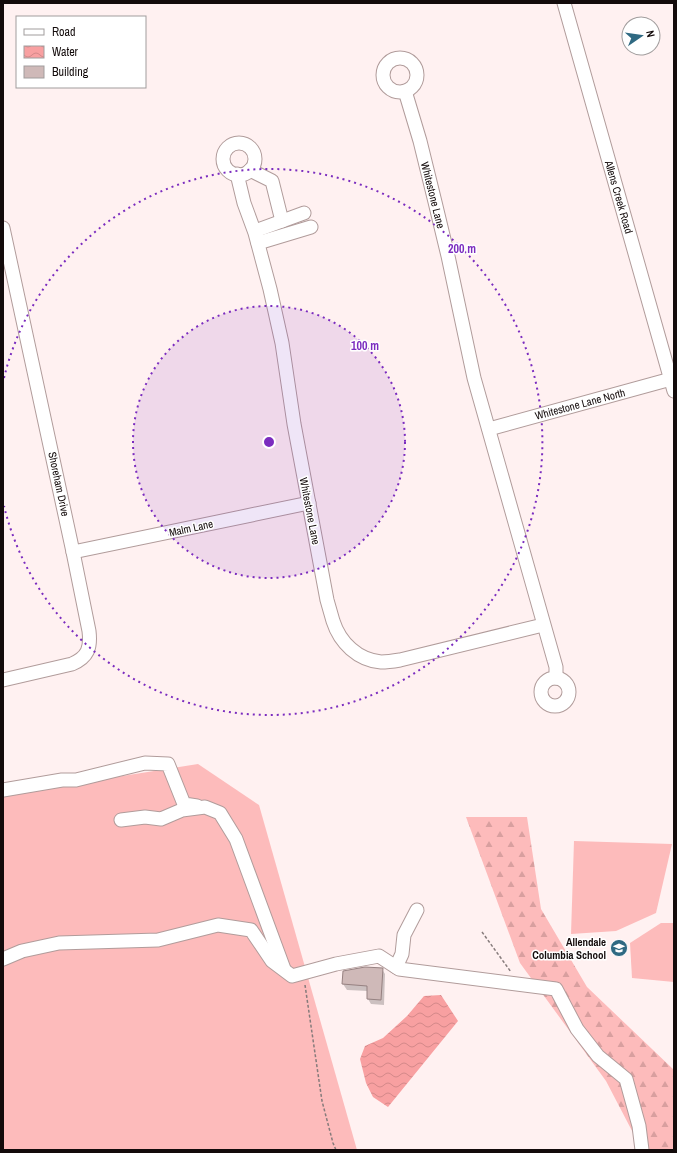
<svg xmlns="http://www.w3.org/2000/svg" width="677" height="1153" font-family="'Archivo Narrow',sans-serif">
	<defs>
		<pattern id="forest-firs" width="22" height="20" patternUnits="userSpaceOnUse"><rect width="22" height="20" fill="#fdbbbb"/><path d="M5 1l3.5 6h-7zM16 11l3.5 6h-7z" fill="#d89f9f"/></pattern>
		<pattern id="water-waves" width="16" height="10" patternUnits="userSpaceOnUse"><rect width="16" height="10" fill="#f8a0a1"/><path d="M0 5q4-4 8 0t8 0" fill="none" stroke="#d48889"/></pattern>
	</defs>
	<rect width="100%" height="100%" fill="#fff1f1"/>
	<g fill="#fdbbbb">
		<path d="M198,764L259,805L357,1150H3V795Z"/>
		<path d="M574,841L672,844L656,913L616,931L571,934Z"/>
		<path d="M661,923H674V982L632,978L630,943Z"/>
	</g>
	<path fill="url(#forest-firs)" d="M466,817H527L541,909L587,987L674,1070V1150H642L606,1081L520,963Z"/>
	<path fill="url(#water-waves)" d="M441,995L458,1021L388,1107L373,1097L366,1083L360,1059L365,1046L383,1038L407,1016L424,996Z"/>
	<path fill="#0003" d="M382,969L385,974L384,1005L371,1004L368,999V991L347,990L343,984Z"/>
	<path fill="#cfb9b8" stroke="#968181" d="M365,967L383,968L381,1000L367,999V986L342,984L343,971Z"/>
	<g fill="none" stroke-linecap="round" stroke-linejoin="round">
		<g stroke="#b19c9b" stroke-width="15">
			<g id="minor">
				<path d="M564,3L674,391"/>
				<circle cx="400" cy="75" r="17"/>
				<path d="M405,91L420,141L435,202L448,256L474,378L556,667V678"/>
				<circle cx="239" cy="159" r="16"/>
				<path d="M250,170L272,181L282,221"/>
				<path d="M237,174L244,203L255,233L270,289L282,343L294,424L327,600C329,607 331,614 333,621C340,643 358,660 381,662C388,662 394,661 400,660L543,625"/>
				<path d="M3,228L73,552L89,631C91,648 88,657 72,664L3,680"/>
				<path d="M255,231L304,213"/>
				<path d="M258,243L311,227"/>
				<path d="M489,429L671,379"/>
				<path d="M73,552L309,503"/>
				<circle cx="555" cy="692" r="14"/>
				<path d="M3,790L62,780H76L145,763L168,764L184,804L197,806"/>
				<path d="M121,820L145,817L161,819L182,810L205,807L220,813L236,839L284,969"/>
				<path d="M3,959L22,951L59,943L158,940L218,925L251,930L272,961L292,976L336,964L379,956L399,969L556,989L577,1029L598,1056L626,1079L639,1126L642,1150"/>
				<path d="M396,967L402,954L404,935L417,910"/>
			</g>
		</g>
		<g stroke="#867b7b" stroke-width="1.5" stroke-dasharray="3 2" stroke-linecap="butt">
			<path d="M482,932L511,972"/>
			<path d="M305,985L322,1101L333,1143L336,1150"/>
		</g>
		<use href="#minor" stroke="#fff" stroke-width="13"/>
	</g>
	<circle cx="269" cy="442" r="136" fill="#7b2cbf" fill-opacity=".12"/>
	<g fill="none" stroke="#7b2cbf" stroke-width="2" stroke-dasharray="2 4">
		<circle cx="269" cy="442" r="136"/>
		<path d="M4 378A273 273 0 1 1 4 506"/>
	</g>
	<defs>
		<g id="school-disc" transform="scale(0.9)"><circle r="9.5" fill="#2f6982" stroke="#fff"/><path d="M0-5L7-2L0 1L-7-2ZM-4 1L0 2.5L4 1V4Q0 6-4 4Z" fill="#fff"/></g>
	</defs>
	<g fill-rule="evenodd">
		<use href="#school-disc" x="619" y="948"/>
	</g>
	<g text-anchor="middle" stroke-width="3" stroke-linejoin="round" paint-order="stroke">
		<g font-size="11" fill="#130b0b" stroke="#fff">
			<text transform="translate(433 195) rotate(76)" y="4">Whitestone Lane</text>
			<text transform="translate(619 197) rotate(74)" y="4">Allens Creek Road</text>
			<text transform="translate(580 404) rotate(-15)" y="4">Whitestone Lane North</text>
			<text transform="translate(59 484) rotate(78)" y="4">Shoreham Drive</text>
			<text transform="translate(310 511) rotate(79)" y="4">Whitestone Lane</text>
			<text transform="translate(191 528) rotate(-12)" y="4">Malm Lane</text>
		</g>
		<g font-size="11" font-weight="bold" fill="#130b0b" stroke="#fff" text-anchor="end">
			<text x="606" y="946">Allendale<tspan x="606" dy="13">Columbia School</tspan></text>
		</g>
	</g>
	<circle cx="269" cy="442" r="6" fill="#7b2cbf" stroke="#fff" stroke-width="2"/>
	<g font-size="12" text-anchor="middle" font-weight="bold" fill="#7b2cbf" stroke="#fff" stroke-width="3" stroke-linejoin="round" paint-order="stroke">
		<text x="462" y="253">200 m</text>
		<text x="365" y="350">100 m</text>
	</g>
	<rect width="677" height="1153" fill="none" stroke="#130b0b" stroke-width="8"/>
	<rect x="16" y="16" width="130" height="72" fill="#ffffff" stroke="#a19d9d"/>
	<rect x="24" y="29" width="20" height="6" fill="#ffffff" stroke="#a19d9d"/>
	<text x="52" y="36" font-size="12" fill="#130b0b">Road</text>
	<rect x="24" y="46" width="20" height="12" fill="url(#water-waves)" stroke="#a19d9d"/>
	<text x="52" y="56" font-size="12" fill="#130b0b">Water</text>
	<rect x="24" y="66" width="20" height="12" fill="#cfb9b8" stroke="#a19d9d"/>
	<text x="52" y="76" font-size="12" fill="#130b0b">Building</text>
	<g transform="translate(641 36) rotate(77)"><circle r="19" fill="#ffffff" stroke="#a19d9d"/>
	<path d="M0-3L7 15L0 10L-7 15Z" fill="#2f6982"/>
	<text y="-6" font-size="11" font-weight="bold" text-anchor="middle" fill="#130b0b">N</text>
	</g>
</svg>
